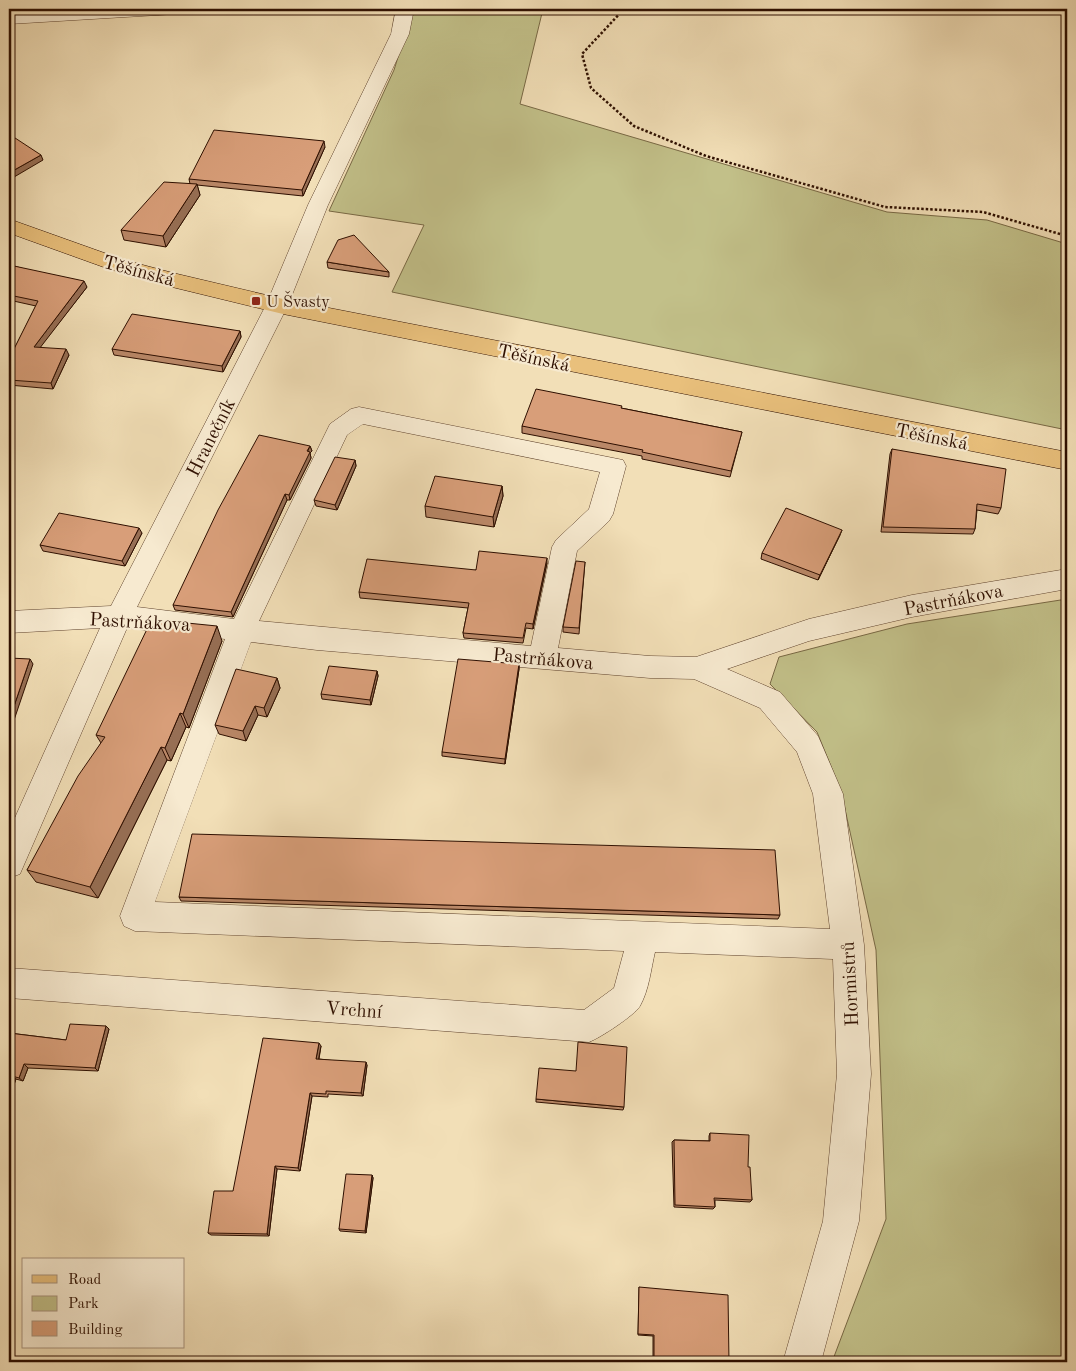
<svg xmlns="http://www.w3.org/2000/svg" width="1076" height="1371" font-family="'Old Standard TT',serif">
	<rect width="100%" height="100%" fill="#f2dfb7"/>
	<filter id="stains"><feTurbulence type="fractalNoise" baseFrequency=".004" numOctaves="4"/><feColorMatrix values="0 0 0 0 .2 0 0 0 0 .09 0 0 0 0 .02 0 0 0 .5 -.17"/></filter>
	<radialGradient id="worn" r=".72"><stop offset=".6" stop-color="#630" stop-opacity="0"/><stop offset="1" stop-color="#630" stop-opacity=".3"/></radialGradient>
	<g fill="#c2c089" stroke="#786844">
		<path d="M413,9H543L520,104L887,212L987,220L1067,244V430L392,292L424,225L329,211L394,70Z"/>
		<path d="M1067,599V1362H832L886,1219L876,950L841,791L817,732L770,684L779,657L907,624Z"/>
	</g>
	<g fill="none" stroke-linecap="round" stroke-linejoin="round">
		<g stroke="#5f432e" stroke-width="1">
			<g id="minor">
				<path d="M91,9H184L181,13L175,14L9,24V14Z"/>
				<path d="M396,9H414L409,34L328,205L288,305L137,607L234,619L330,424L351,409L359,407L623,460L626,466L613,514L609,521L577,551L558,648L650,656L696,657L809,619L912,595L1067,569V589L912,617L809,641L727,669L780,692L818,736L843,794L864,945L871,1074L859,1221L821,1362H783L823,1221L837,1074L833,959L655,952C651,969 649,990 640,1006C635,1015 600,1038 589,1042L9,998V968L584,1010L614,988L624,951L135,931L124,926L120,916L225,639L127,628L20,874L9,878V831L100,628L9,633V611L111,606L266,305L308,205L391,34ZM363,424L600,472L589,509L556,540L552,547L531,646L259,621L347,435ZM251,642L317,650L650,678L694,679L760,708L797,752L813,794L830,929L155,902Z"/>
			</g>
		</g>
		<g stroke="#2e0f00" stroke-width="1">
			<path id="major" d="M9,219L124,260L173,273L283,299L1067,452V470L283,314L172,287L109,269L9,233Z"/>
		</g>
		<path stroke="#2e0f00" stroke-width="2.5" stroke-dasharray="2.5 2" stroke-linecap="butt" d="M624,9L582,54L591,88L634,126L706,156L885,207L983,212L1067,236"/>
		<use href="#minor" fill="#f7ead0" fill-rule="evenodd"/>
		<use href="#major" fill="#e9c07c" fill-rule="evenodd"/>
	</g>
	<g fill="#ba8868" stroke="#2e0f00">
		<path d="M325,147L303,196L197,185L200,195L166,247L124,240L121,230L190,184L189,179Z"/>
		<path d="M327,262L389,272V277L328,268Z"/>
		<path d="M9,263L14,266L87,287L40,347L69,355L53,389L9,385V359L36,306L9,300Z"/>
		<path d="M240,331L241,337L223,372L114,355L112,349Z"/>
		<path d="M621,408L742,432L730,477L642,459V456L522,433V426Z"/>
		<path d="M310,446L312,451L310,453L311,458L290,500H287L233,617L175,610L173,605Z"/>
		<path d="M892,449L1001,508L998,514L977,510L975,529L973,534L881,532L890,454Z"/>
		<path d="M355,460L356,466L337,510L316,506L314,500Z"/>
		<path d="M502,486L503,496L494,527L426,517L425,506Z"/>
		<path d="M142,533L125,566L43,551L40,545Z"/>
		<path d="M840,535L818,580L761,559L762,553Z"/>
		<path d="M585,562L579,634L563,632V627Z"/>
		<path d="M547,563L533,629L526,628L523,643L464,638L463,633L468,608L360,598L359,592L476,570Z"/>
		<path d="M222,641L189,728L186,727L171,761L167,760L98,898L36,882L27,870L101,743L96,735Z"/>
		<path d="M519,664V669L505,764L442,756V752Z"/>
		<path d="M377,671L378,676L371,705L322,699L321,694Z"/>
		<path d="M277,678L280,688L267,717L258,715L246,741L219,734L215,725Z"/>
		<path d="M179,897L780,915L778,919L181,901Z"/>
		<path d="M106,1026L109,1029L98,1071L28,1068L23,1081L16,1079L9,1098V1033L66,1040Z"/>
		<path d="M321,1046L319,1059L367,1065L363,1096L328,1094V1097L312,1096L300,1171L277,1169L269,1236L211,1235L208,1233Z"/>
		<path d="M536,1099L624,1107L623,1110L536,1102Z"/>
		<path d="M710,1133L748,1167L752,1200L750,1202L715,1200V1207L713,1209L674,1207L672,1142L674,1140L709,1141V1136Z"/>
		<path d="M372,1175L373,1178L366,1233L340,1231L339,1229Z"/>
		<path d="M639,1287L729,1362H653V1336L638,1335L639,1289Z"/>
	</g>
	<g fill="#976f55" stroke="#2e0f00">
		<path d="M324,141L325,147L303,196L302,190Z"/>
		<path d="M41,155L43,160L9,180V173Z"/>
		<path d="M197,184L200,195L166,247L163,236Z"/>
		<path d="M84,281L87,287L36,353L34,347Z"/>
		<path d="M240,331L241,337L223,372L222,366Z"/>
		<path d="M66,349L69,355L53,389L51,383Z"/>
		<path d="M310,446L312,451L310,453L311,458L290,500L289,495Z"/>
		<path d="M355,460L356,466L337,510L335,505Z"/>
		<path d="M502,486L503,496L494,527L493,517Z"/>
		<path d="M285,494L287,500L233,617L231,612Z"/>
		<path d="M139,528L142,533L125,566L122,561Z"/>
		<path d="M842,530L840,535L818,580L820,575Z"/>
		<path d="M547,558V563L533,629V624Z"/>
		<path d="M217,626L222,641L189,728L183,714Z"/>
		<path d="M30,659L33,664L11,729L9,726V721Z"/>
		<path d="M519,664V669L505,764V759Z"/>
		<path d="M377,671L378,676L371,705L370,700Z"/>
		<path d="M277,678L280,688L267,717L264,708Z"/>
		<path d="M255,706L258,715L246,741L243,731Z"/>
		<path d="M180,713L186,727L171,761L165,748Z"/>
		<path d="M161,747L167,760L98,898L90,887Z"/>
		<path d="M106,1026L109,1029L98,1071L95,1068Z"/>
		<path d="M319,1043L321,1046L318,1062L316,1059Z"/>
		<path d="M366,1062L367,1065L363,1096L361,1093Z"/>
		<path d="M24,1064L28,1068L23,1081L19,1078Z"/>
		<path d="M12,1076L16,1079L9,1098V1084Z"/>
		<path d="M310,1093L312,1096L300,1171L298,1168Z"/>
		<path d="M275,1166L277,1169L269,1236L267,1234Z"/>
		<path d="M372,1175L373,1178L366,1233L365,1231Z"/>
	</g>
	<g fill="#d89e79" stroke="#2e0f00">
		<path d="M214,130L324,141L302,190L189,179Z"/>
		<path d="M9,134L41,155L9,173Z"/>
		<path d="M164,182L197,184L163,236L121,230Z"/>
		<path d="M354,235L389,272L327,262L338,240Z"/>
		<path d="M9,263L14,266L84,281L34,347L66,349L51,383L9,380V359L38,301L9,295Z"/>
		<path d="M132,314L240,331L222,366L112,349Z"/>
		<path d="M536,389L622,406L621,408L742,432L731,471L642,452L643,450L522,426Z"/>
		<path d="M259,435L310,446L307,451L310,452L289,495L285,494L231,612L173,605L218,510Z"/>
		<path d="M892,449L1006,469L1001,508L977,504L975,529L883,527Z"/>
		<path d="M335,457L355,460L335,505L314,500Z"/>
		<path d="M435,476L502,486L493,517L425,506Z"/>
		<path d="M786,508L842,530L820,575L762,553Z"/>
		<path d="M59,513L139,528L122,561L40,545Z"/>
		<path d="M479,551L547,558L533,624L526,623L523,638L463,633L469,603L359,592L367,559L476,570Z"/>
		<path d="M576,561L585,562L579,628L563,627Z"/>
		<path d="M157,620L217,626L183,714L180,713L165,748L161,747L90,887L27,870L78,776L105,737L96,735L149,625L154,626Z"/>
		<path d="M9,658L30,659L9,721Z"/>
		<path d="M458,659L519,664L505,759L442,752Z"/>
		<path d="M329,666L377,671L370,700L321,694Z"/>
		<path d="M236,669L277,678L264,708L255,706L243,731L215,725Z"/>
		<path d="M192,834L775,850L780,915L179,897Z"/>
		<path d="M70,1024L106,1026L95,1068L24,1064L19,1078L12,1076L9,1084V1033L66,1040Z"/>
		<path d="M263,1038L319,1043L316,1059L366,1062L361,1093L326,1091V1094L310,1093L298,1168L275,1166L267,1234L208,1233L214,1191H233Z"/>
		<path d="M578,1042L627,1047L624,1107L536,1099L539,1068L576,1071Z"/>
		<path d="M710,1133L749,1135L748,1167H750L752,1200L714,1198L715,1207L675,1205L674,1140L710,1141Z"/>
		<path d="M346,1174L372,1175L365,1231L339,1229Z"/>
		<path d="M639,1287L728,1295L729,1362H654V1335L638,1334Z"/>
	</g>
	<rect fill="#8f2418" stroke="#f7ead0" stroke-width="2" x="251" y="296" width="10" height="10" rx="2.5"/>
	<g text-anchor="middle" stroke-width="4.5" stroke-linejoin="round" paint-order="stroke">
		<g font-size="16" fill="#2e0f00" stroke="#f7ead0" text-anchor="start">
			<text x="266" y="307">U Švasty</text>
		</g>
		<g font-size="19" fill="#2e0f00" stroke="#f7ead0">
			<text transform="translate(139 270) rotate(15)" y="7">Těšínská</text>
			<text transform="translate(534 357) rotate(12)" y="7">Těšínská</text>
			<text transform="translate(932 436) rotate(11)" y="7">Těšínská</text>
			<text transform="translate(210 437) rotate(-63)" y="7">Hranečník</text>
			<text transform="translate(953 599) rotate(-11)" y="7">Pastrňákova</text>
			<text transform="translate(140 621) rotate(3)" y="7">Pastrňákova</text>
			<text transform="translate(543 658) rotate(5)" y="7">Pastrňákova</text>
			<text transform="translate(849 984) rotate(-93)" y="7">Hormistrů</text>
			<text transform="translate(354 1009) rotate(4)" y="7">Vrchní</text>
		</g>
	</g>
	<rect width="1076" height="1371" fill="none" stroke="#f2dfb7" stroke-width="30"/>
	<rect x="10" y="10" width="1056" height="1351" fill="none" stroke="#2e0f00" stroke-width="2.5"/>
	<rect x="15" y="15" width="1046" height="1341" fill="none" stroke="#2e0f00"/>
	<rect x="22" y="1258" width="162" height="90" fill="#f7ead0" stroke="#a7927d"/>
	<rect x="32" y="1275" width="25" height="8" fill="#e9c07c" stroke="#a7927d"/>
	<text x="68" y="1284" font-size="15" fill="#2e0f00">Road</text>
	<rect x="32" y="1296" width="25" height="15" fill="#c2c089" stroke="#a7927d"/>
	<text x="68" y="1308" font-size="15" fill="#2e0f00">Park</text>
	<rect x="32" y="1321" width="25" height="15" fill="#d89e79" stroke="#a7927d"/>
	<text x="68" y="1334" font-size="15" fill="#2e0f00">Building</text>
	<rect width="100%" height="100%" filter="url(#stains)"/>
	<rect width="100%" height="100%" fill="url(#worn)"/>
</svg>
